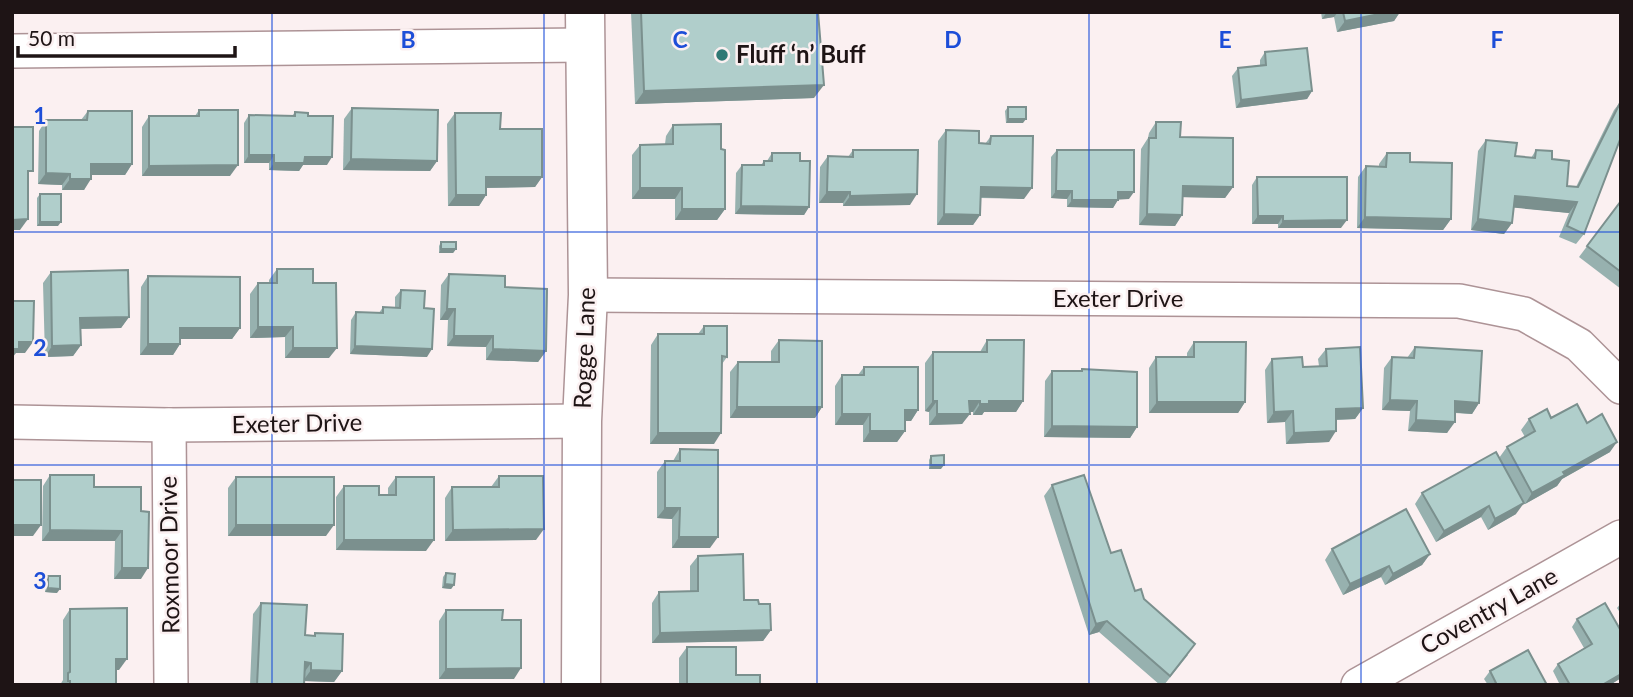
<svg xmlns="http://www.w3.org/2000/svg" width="1633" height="697" font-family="Lato,sans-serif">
	<rect width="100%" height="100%" fill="#fbf0f1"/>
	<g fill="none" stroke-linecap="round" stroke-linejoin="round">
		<g stroke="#ad9396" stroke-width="36">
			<g id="minor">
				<path d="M12,51L586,45"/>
				<path d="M588,295L1459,301L1524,314L1579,345L1621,387"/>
				<path d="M12,422L169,425L582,421"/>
				<path d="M169,425L171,685"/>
				<path d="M1358,685L1621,537"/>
			</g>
		</g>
		<g stroke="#ad9396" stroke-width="41">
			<path id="tertiary" d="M581,685L582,421L588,295L585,12"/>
		</g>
		<use href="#minor" stroke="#fff" stroke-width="33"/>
		<use href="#tertiary" stroke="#fff" stroke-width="38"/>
	</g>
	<g fill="#97b1af">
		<path d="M631,12H818L814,98L635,104Z"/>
		<path d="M1321,12H1400L1394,21L1337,32L1334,17L1322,19Z"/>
		<path d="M1265,52L1312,91L1307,99L1236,108L1232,76L1238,68L1260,65V60Z"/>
		<path d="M1621,101L1584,234L1576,244L1559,237L1569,213L1513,207L1512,223L1504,234L1471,230L1478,151L1486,140L1515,156L1531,158L1536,150L1552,159L1567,186L1576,187L1614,110Z"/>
		<path d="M1008,107L1023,123H1006L1005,111Z"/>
		<path d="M352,108L437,161L430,171L343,170L344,119Z"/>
		<path d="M199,110L230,176H142V127L149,116H195Z"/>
		<path d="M88,111L132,164L125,175H91L84,190H62V185L38,184L39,131L46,120H81Z"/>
		<path d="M295,112L308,116L327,165H303L299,171L269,170V163H244V123L249,115L292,116Z"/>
		<path d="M455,113L500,129L542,177L535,187L486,188V195L479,206H448L447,124Z"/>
		<path d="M1156,122L1233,187L1225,198L1183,197L1182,215L1175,226L1139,225L1141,149L1148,138L1149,133Z"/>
		<path d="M673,125L721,149L725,209L717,220H675V199H632V155L640,145L665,144L666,136Z"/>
		<path d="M946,130L979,143L985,144L991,136L1024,199L980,198V215L973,225H937L938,141Z"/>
		<path d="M853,150L910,205L843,206V203H819L820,167L828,156L848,157Z"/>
		<path d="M1057,150L1129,199H1118L1113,208L1067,207V199L1051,198V157Z"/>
		<path d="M772,153L800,161L809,207L804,215L735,214L736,173L742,165H761L764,161H767Z"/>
		<path d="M1387,153L1410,162L1451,219L1443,230L1357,228L1358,177L1366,166H1379V164Z"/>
		<path d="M1257,177L1341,228H1278V224H1252V185Z"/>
		<path d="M40,194L58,226H37V198Z"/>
		<path d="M1621,201V289L1579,257Z"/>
		<path d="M441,242L456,249L453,253H439V246Z"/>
		<path d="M277,269L313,283L329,358H285V337L250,338V294L258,283H269V280Z"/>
		<path d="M51,272L129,317L121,328L80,329L81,345L73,356L45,357L43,283Z"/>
		<path d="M449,274L505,287L546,351L538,362L486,360V347L447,346L448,320H440L441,285Z"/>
		<path d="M148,276L240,328L232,339H180V344L173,355H140L141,287Z"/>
		<path d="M401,290L424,308L427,357L350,354L351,320L356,312L379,313L383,307L395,308V297Z"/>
		<path d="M704,326L727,357L722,364L714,444H650L651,345L658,334H698Z"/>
		<path d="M779,340L822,407L815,418H730V372L738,362H771V351Z"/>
		<path d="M987,340L1023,401L1016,412H984L982,415H973V412H970L962,424L929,425V412L925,411V363L933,352H980Z"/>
		<path d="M1194,342L1245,402L1238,413H1149V368L1156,357H1187V353Z"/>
		<path d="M1415,347L1479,403L1472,414L1455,413L1447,433L1408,431L1410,411L1382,410L1384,368L1392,357L1407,358Z"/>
		<path d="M1326,349L1363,408L1355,419L1336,420L1329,442L1286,444L1285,422L1267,423L1265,370L1272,359L1303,367L1319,366L1318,359Z"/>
		<path d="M864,367L918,410L911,421H905V431L897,442H863V425H835V386L842,375H858Z"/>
		<path d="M1082,369L1137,427L1130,438L1044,437L1045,381L1052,371H1081Z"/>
		<path d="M1551,418L1587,423L1610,452L1562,479L1557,486L1525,504L1499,458L1507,447L1525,437L1521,430L1529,419Z"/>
		<path d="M680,449L710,548H672V519L657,518V472L665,461H673Z"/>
		<path d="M1496,452L1516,514L1488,530L1481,517L1436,542L1415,504L1422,493Z"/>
		<path d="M931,456L941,469H929V460Z"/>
		<path d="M50,475L94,487H141V579H114L115,541H42L43,486Z"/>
		<path d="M499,476L536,540L445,541V498L452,487H491Z"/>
		<path d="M236,477L326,536H228V488Z"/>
		<path d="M396,477L426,551L336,550V497L344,486L379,495H388V488Z"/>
		<path d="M1052,485L1111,553L1135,591L1144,599L1188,655L1164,685H1160L1099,632L1089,635L1044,496Z"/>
		<path d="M1332,549L1430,554L1422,565L1385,585L1381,577L1343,595L1325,560Z"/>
		<path d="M698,556L744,600L771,630L763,641L652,643V603L659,592L690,591V566Z"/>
		<path d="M446,573L454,585L451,589L442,588L443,577Z"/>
		<path d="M48,576L57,593L45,592L46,580Z"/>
		<path d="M261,603L305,635L313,636L315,633L342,671L334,682L304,681V685H250L253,614Z"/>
		<path d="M1621,603V614L1617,608Z"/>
		<path d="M70,609L119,670H116V685H60L63,680V620Z"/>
		<path d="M446,610L502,620L514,679H439V621Z"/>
		<path d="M1577,619L1621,631V678L1610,685H1560L1553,671L1558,664L1584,648L1572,627Z"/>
		<path d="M687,647L736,675L760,685H679V658Z"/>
		<path d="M1490,671L1547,685H1488L1484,679Z"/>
	</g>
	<g fill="#7b908e">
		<path d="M1327,12H1338L1334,17L1322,19Z"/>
		<path d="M1389,12H1400L1394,21L1337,32L1345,21Z"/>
		<path d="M824,85L814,98L635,104L644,91Z"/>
		<path d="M1312,91L1307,99L1236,108L1241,100Z"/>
		<path d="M1008,119H1026L1023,123H1006Z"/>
		<path d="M249,155H274L269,163H244Z"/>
		<path d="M305,157H332L327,165H303L299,171L269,170L274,163Z"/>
		<path d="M351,159L437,161L430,171L343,170Z"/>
		<path d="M91,164H132L125,175H84Z"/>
		<path d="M238,165L230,176H142L149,166Z"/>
		<path d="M46,173L70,174L62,185L38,184Z"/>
		<path d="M486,177H542L535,187L478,188Z"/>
		<path d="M70,179H91L84,190H62Z"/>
		<path d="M1183,186L1233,187L1225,198L1175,197Z"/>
		<path d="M981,187L1032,188L1024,199L973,197Z"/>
		<path d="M640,188H682L675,199H632Z"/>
		<path d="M1056,191H1072L1067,199L1051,198Z"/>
		<path d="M827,192H850L843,203H819Z"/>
		<path d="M1118,192H1134L1129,199L1113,200Z"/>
		<path d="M917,194L910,205L843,206L850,196Z"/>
		<path d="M456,195H486L479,206H448Z"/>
		<path d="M1515,196L1577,202L1569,213L1507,207Z"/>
		<path d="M1072,200H1118L1113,208L1067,207Z"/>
		<path d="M741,206L809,207L804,215L735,214Z"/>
		<path d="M682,209H725L717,220H675Z"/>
		<path d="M944,214L980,215L973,225H937Z"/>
		<path d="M1147,214L1182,215L1175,226L1139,225Z"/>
		<path d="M1258,216H1283L1278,224H1252Z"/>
		<path d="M1365,217L1451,219L1443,230L1357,228Z"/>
		<path d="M28,219L20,230H12V220Z"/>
		<path d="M1478,219L1512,223L1504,234L1471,230Z"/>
		<path d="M1347,220L1341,228H1278L1283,221Z"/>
		<path d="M40,222H61L58,226H37Z"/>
		<path d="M441,249H456L453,253H439Z"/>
		<path d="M447,309H455L448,320H440Z"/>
		<path d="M129,317L121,328L72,329L80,318Z"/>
		<path d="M258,327H293L285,337L250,338Z"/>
		<path d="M180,328H240L232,339H173Z"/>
		<path d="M454,336H493L486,347L447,346Z"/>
		<path d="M19,342H33L25,353H16L12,358V349Z"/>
		<path d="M148,344H180L173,355H140Z"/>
		<path d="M81,345L73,356L45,357L52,346Z"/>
		<path d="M355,346L432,349L427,357L350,354Z"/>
		<path d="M293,348H337L329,358H285Z"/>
		<path d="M493,349L546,351L538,362L486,360Z"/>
		<path d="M1390,400L1417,401L1410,411L1382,410Z"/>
		<path d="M933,401H937L929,412L925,411Z"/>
		<path d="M969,401H980L973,412H962Z"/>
		<path d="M989,401H1023L1016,412H984L982,415H973L980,404Z"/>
		<path d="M1455,401L1479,403L1472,414L1448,412Z"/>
		<path d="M1157,402H1245L1238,413H1149Z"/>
		<path d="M737,407H822L815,418H730Z"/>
		<path d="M1363,408L1355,419L1328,420L1336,409Z"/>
		<path d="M905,410H918L911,421H897Z"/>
		<path d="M1293,411L1285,422L1267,423L1274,412Z"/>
		<path d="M842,414H870L863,425H835Z"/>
		<path d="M937,414H970L962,424L929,425Z"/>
		<path d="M1416,420L1455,422L1447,433L1408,431Z"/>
		<path d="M1052,426L1137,427L1130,438L1044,437Z"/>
		<path d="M870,431H905L897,442H863Z"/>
		<path d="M1336,431L1329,442L1286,444L1294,433Z"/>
		<path d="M658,433H721L714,444H650Z"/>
		<path d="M1617,442L1610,452L1562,479L1557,486L1525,504L1532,493L1563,472Z"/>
		<path d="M931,465H944L941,469H929Z"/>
		<path d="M1524,503L1516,514L1488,530L1495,519Z"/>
		<path d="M1489,506L1481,517L1436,542L1444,531Z"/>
		<path d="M665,508H680L672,519L657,518Z"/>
		<path d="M12,525H41L33,536H12Z"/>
		<path d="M236,525H334L326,536H228Z"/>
		<path d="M544,529L536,540L445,541L453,530Z"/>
		<path d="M50,530L122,531L115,541H42Z"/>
		<path d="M679,537H718L710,548H672Z"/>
		<path d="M344,540H434L426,551L336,550Z"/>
		<path d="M1430,554L1422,565L1385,585L1393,574Z"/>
		<path d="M1389,566L1381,577L1343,595L1350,584Z"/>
		<path d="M122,568H148L141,579H114Z"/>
		<path d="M445,584L454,585L451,589L442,588Z"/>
		<path d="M48,588L60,589L57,593L45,592Z"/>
		<path d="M1107,621L1099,632L1089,635L1096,624Z"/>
		<path d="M771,630L763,641L652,643L660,633Z"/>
		<path d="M116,659H127L119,670H109Z"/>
		<path d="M305,662L311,663L303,674Z"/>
		<path d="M521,668L514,679H439L446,669Z"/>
		<path d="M311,670L342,671L334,682L303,681Z"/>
		<path d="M1621,674V678L1610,685H1602Z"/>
	</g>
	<g fill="#b0cecb" stroke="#7b908e" stroke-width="2">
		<path d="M641,12H818L824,85L644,91Z"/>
		<path d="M1343,12H1389L1345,21Z"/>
		<path d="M1307,48L1312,91L1241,100L1238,68L1266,65L1265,52Z"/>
		<path d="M1621,101V137L1584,234L1567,226L1577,202L1515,196L1512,223L1478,219L1486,140L1517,143L1515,156L1535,158L1536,150L1552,151V159L1569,161L1567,186L1578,187Z"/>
		<rect x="1008" y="107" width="18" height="12"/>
		<path d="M352,108L438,110L437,161L351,159Z"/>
		<path d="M199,110H238V165L149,166V116H199Z"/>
		<path d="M88,111H132V164H91V179H70V174L46,173V120H87Z"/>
		<path d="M295,112L308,113V116H333L332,157H305L304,163H274V155H249V115L295,116Z"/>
		<path d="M455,113H501L500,129H542V177H486V195H456Z"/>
		<path d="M1156,122H1181L1180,137L1233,138V187L1183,186L1182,215L1147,214L1149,138H1156Z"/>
		<path d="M721,124V149L725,150V209H682V188H640V145L673,144V125Z"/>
		<path d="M12,127H33V171H28V219L12,220Z"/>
		<path d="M946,130L979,131V143L990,144L991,136H1033L1032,188L981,187L980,215L944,214Z"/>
		<path d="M853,150H918L917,194L850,196V192H827L828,156L853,157Z"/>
		<path d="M1057,150H1134V192H1118V200H1072V191H1056Z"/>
		<path d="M772,153H800V161H810L809,207L741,206L742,165H764V161H772Z"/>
		<path d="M1387,153H1410V162L1452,163L1451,219L1365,217L1366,166L1386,167Z"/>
		<path d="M1257,177H1347V220L1283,221V216H1258Z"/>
		<rect x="40" y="194" width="21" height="28"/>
		<path d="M1621,201V272L1587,246Z"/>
		<rect x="441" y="242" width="15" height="7"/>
		<path d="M277,269H313V283H336L337,348H293V327H258V283H277Z"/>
		<path d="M128,270L129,317L80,318L81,345L52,346L51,272Z"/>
		<path d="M449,274L505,276V287L547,289L546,351L493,349V336H454L455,309H447Z"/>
		<path d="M148,276L240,277V328H180V344H148Z"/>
		<path d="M401,290L425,291L424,308L434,309L432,349L355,346L356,312L383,313V307L400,308Z"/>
		<path d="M12,301H34L33,342H19V349H12Z"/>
		<path d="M704,326H727V357L722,356L721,433H658V334H704Z"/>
		<path d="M779,340L822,341V407H737L738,362H779Z"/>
		<path d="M987,340H1024L1023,401H989V404H980V401H969L970,414H937V401H933V352H987Z"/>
		<path d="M1194,342H1246L1245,402H1157L1156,357H1194Z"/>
		<path d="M1360,347L1363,408L1336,409V431L1294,433L1293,411L1274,412L1272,359L1302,357L1303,367L1327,366L1326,349Z"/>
		<path d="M1415,347L1482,351L1479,403L1455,401V422L1416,420L1417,401L1390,400L1392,357L1414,358Z"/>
		<path d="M864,367H918V410H905V431H870V414H842V375H864Z"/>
		<path d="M1082,369L1137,372V427L1052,426V371H1082Z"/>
		<path d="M1577,404L1587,423L1602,414L1617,442L1563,472L1565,475L1532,493L1507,447L1535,431L1529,419L1547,409L1551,418Z"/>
		<path d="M680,449L718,450V537H679L680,508H665V461H680Z"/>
		<path d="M1496,452L1524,503L1495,519L1489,506L1444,531L1422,493Z"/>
		<path d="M944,455V465H931V456Z"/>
		<path d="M50,475H94V487H141V511L149,512L148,568H122V531L50,530Z"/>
		<path d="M1084,475L1111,553L1121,550L1135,591L1141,589L1144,599L1195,644L1170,676L1107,621L1096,624L1052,485Z"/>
		<path d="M499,476H543L544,529L453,530L452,487H499Z"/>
		<rect x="236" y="477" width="98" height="48"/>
		<path d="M396,477H434V540H344V486H379V495H396Z"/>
		<rect x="12" y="480" width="29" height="45"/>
		<path d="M1406,509L1430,554L1393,574L1389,566L1350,584L1332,549Z"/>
		<path d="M743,554L744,600H758L759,604H770L771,630L660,633L659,592L698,591V556Z"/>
		<path d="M446,573L455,574L454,585L445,584Z"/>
		<path d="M48,576H60V589L48,588Z"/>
		<path d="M261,603L307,605L305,635L315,636V633L343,634L342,671L311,670V663L305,662L304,685H257Z"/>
		<path d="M1605,603L1621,631V674L1602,685H1570L1558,664L1592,644L1577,619Z"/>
		<path d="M127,608V659H116V685H70V681H68V673L70,672V609Z"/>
		<path d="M446,610H503L502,620H521V668L446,669Z"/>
		<path d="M687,647H736V675H760V685H687Z"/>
		<path d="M1528,650L1547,685H1493L1496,683L1490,671Z"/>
	</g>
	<path fill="none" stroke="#1d4ed8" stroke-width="2" stroke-opacity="0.55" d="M272,12V685M544,12V685M817,12V685M1089,12V685M1361,12V685M12,232H1621M12,465H1621"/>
	<circle fill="#307975" stroke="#fbf0f1" stroke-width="2.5" cx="722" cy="55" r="7"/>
	<g text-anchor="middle" stroke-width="5" stroke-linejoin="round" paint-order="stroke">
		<g font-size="24" font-weight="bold" fill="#1e1415" stroke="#fbf0f1" text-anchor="start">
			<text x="736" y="63">Fluff ‘n’ Buff</text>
		</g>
		<g font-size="24" fill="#1e1415" stroke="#fbf0f1">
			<text x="1118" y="307">Exeter Drive</text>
			<text transform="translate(585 348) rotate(-88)" y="8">Rogge Lane</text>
			<text transform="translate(297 424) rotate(-1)" y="8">Exeter Drive</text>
			<text transform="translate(170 555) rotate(-91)" y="8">Roxmoor Drive</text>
			<text transform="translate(1489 611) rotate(-29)" y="8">Coventry Lane</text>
		</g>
	</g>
	<g font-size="23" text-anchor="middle" font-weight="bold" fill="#1d4ed8" stroke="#fbf0f1" stroke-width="5" stroke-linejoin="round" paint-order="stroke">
		<text x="408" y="48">B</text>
		<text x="680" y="48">C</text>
		<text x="953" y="48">D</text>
		<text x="1225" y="48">E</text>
		<text x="1497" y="48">F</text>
		<text x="40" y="124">1</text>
		<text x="40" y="356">2</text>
		<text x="40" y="589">3</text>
	</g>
	<rect width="1633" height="697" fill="none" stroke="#1e1415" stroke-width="28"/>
	<path d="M18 46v10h217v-10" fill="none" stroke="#1e1415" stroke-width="3.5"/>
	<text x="28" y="46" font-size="21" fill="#1e1415" stroke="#fbf0f1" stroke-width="5" paint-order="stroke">50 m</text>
</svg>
